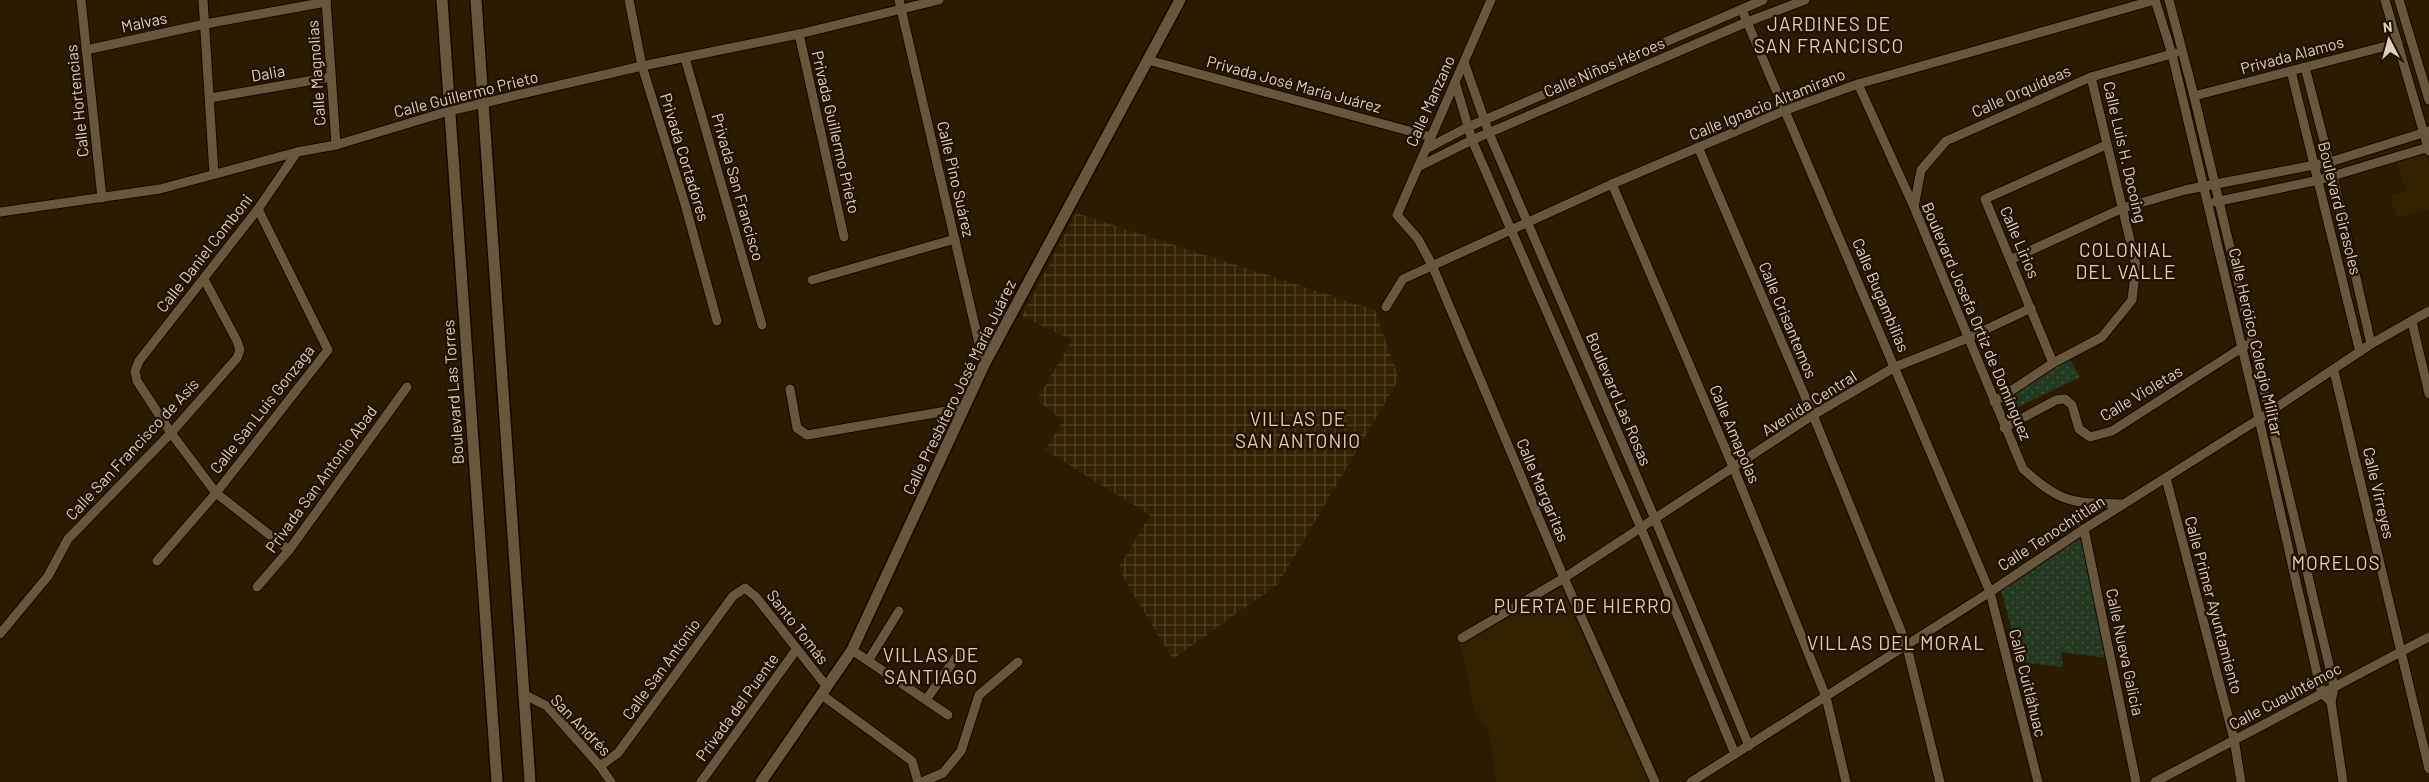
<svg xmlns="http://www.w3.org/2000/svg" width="2429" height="782" font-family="Barlow,sans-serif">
	<defs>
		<pattern id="industrial-grid" width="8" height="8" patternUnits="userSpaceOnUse" patternTransform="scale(1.25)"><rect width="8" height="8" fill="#342100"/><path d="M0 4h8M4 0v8" fill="none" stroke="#514023"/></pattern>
		<pattern id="grass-dots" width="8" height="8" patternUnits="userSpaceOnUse" patternTransform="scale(1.25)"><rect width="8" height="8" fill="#243a20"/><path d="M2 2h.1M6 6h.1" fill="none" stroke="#43553f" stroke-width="1.8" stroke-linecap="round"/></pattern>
	</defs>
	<rect width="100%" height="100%" fill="#2b1b00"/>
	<path fill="url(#industrial-grid)" d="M1076,213L1375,310L1399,379L1278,584L1173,659L1118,569L1150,515L1045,450L1063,421L1037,400L1072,340L1022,316Z"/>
	<g fill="#342100">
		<path d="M2425,150L2429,164V209L2397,218L2390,196L2406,191L2396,158Z"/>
		<path d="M1561,587L1649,782H1496L1489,732L1476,716L1460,645Z"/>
	</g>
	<g fill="url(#grass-dots)">
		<path d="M2069,358L2080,377L2010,411L2002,399Z"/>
		<path d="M2081,534L2106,658L2061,652L2063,667L2020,662L2001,590Z"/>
	</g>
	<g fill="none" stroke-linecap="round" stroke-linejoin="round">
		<g stroke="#130600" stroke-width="11">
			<g id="minor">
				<path d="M81,0L102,198"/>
				<path d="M203,0L214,174"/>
				<path d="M326,0L336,145"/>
				<path d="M629,0L642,66L685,204L717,321"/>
				<path d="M899,0L984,365"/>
				<path d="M1491,0L1397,215L1418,239L1432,265L1564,578L1655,782"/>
				<path d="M2155,0L2172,54L2259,419L2318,678L2322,693L2331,702"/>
				<path d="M2169,0L2194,96L2331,673L2334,687L2331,702L2343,782"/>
				<path d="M2385,0L2429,151"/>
				<path d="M2399,0L2429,100"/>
				<path d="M1742,10L1990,592L2038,782"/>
				<path d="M799,34L844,237"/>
				<path d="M86,50L205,24L326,2"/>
				<path d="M685,58L762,325"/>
				<path d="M1148,60L1431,137"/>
				<path d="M1464,62L1489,133L1655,519L1749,746"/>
				<path d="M2305,67L2333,176L2371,344"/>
				<path d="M2291,71L2360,352"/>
				<path d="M1455,82L1472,140L1641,528L1735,754"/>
				<path d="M1858,84L1914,207L2023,469C2062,504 2072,503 2123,504"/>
				<path d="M2194,96L2398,43"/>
				<path d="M210,98L331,77"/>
				<path d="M1698,147L1813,415L1906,643L1940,782"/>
				<path d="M1426,149L1468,127L1763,0"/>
				<path d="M1418,167L1472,140L1747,22L1805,0"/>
				<path d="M1612,184L1734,469L1826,697L1846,782"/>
				<path d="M2215,202L2319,180L2429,147"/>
				<path d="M1914,207L1921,170L1946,141L2091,77L2175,53"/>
				<path d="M0,212L160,189L297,152L336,145L449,111L642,66L799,34L939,0"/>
				<path d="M2012,259L2123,208L2185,190L2330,162L2429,131"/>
				<path d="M812,280L955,239"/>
				<path d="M1386,307L1403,279L1612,184L1786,110L1858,84L2155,0"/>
				<path d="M2412,322L2429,394"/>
				<path d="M2053,363L1985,199L2106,145"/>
				<path d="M2334,371L2429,769"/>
				<path d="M790,389L797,428L807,435L964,408"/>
				<path d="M1994,402L2053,363L2102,337L2132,300L2136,265L2091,77"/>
				<path d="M2004,428L2056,400L2065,399L2072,405L2079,429L2090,437L2112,431L2246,345"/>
				<path d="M2166,478L2234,739L2241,782"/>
				<path d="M2084,529L2136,782"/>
				<path d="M289,550L216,493L171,433L137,381L135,371L139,361L258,209L297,152"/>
				<path d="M157,561L216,493L328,350L258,209"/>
				<path d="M257,587L289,550L407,387"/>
				<path d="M0,634L48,576L68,539L171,433L237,358L240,350L237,341L204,279"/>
				<path d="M1462,638L1564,578L1813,415L1895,367L1968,338L2031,308"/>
				<path d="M852,650L948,715"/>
				<path d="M868,661L899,611"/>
				<path d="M523,694L547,706L600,766L611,782"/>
				<path d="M822,695L912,761L918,782"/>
				<path d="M926,700L959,653"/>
				<path d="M600,766L618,753L733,596L745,588L756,597L827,687"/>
				<path d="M701,782L796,650"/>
				<path d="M922,782L943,773L961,751L979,695L1018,662"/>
				<path d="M1691,782L1990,592L2084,529L2259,419L2371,344L2429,311"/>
				<path d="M2155,782L2429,637"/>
			</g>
		</g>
		<g stroke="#130600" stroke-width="14">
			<g id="tertiary">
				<path d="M442,0L497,782"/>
				<path d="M476,0L530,782"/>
				<path d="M761,782L852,650L984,365L1180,0"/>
			</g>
		</g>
		<use href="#minor" stroke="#68573a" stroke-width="9"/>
		<use href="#tertiary" stroke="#68573a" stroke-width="11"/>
	</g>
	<g text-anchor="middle" stroke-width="5" stroke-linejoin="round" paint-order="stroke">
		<g font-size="16" fill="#dbd1c1" stroke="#211200">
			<text transform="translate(144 22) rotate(-12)" y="6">Malvas</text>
			<text transform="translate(2292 55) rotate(-15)" y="6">Privada Alamos</text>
			<text transform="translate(1604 67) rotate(-23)" y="6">Calle Niños Héroes</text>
			<text transform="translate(268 73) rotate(-10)" y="6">Dalia</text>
			<text transform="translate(316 73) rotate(-94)" y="6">Calle Magnolias</text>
			<text transform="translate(1294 84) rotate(15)" y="6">Privada José María Juárez</text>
			<text transform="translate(2021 91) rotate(-24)" y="6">Calle Orquídeas</text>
			<text transform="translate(466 94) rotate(-14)" y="6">Calle Guillermo Prieto</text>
			<text transform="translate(77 101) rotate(-96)" y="6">Calle Hortencias</text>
			<text transform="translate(1430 101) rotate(-66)" y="6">Calle Manzano</text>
			<text transform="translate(1767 104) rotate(-22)" y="6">Calle Ignacio Altamirano</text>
			<text transform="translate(836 132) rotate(77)" y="6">Privada Guillermo Prieto</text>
			<text transform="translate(2125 152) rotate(77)" y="6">Calle Luis H. Docoing</text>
			<text transform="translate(685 157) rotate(73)" y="6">Privada Cortadores</text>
			<text transform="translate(956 179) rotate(77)" y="6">Calle Pino Suárez</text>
			<text transform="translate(738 187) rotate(74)" y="6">Privada San Francisco</text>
			<text transform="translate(2340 208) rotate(76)" y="6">Boulevard Girasoles</text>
			<text transform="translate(2020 242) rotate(67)" y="6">Calle Lirios</text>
			<text transform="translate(204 253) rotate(-52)" y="6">Calle Daniel Comboni</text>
			<text transform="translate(1881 295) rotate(67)" y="6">Calle Bugambilias</text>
			<text transform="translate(1788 320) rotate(67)" y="6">Calle Crisantemos</text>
			<text transform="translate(1977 321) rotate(67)" y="6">Boulevard Josefa Ortiz de Domínguez</text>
			<text transform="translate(2256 342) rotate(77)" y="6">Calle Heróico Colegio Militar</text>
			<text transform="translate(959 387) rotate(-64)" y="6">Calle Presbítero José María Juárez</text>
			<text transform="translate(453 392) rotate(-94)" y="6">Boulevard Las Torres</text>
			<text transform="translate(2141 393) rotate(-31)" y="6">Calle Violetas</text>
			<text transform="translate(1619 399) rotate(67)" y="6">Boulevard Las Rosas</text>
			<text transform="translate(1809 403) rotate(-32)" y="6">Avenida Central</text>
			<text transform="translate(262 409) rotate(-52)" y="6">Calle San Luis Gonzaga</text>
			<text transform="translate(1735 434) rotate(67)" y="6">Calle Amapolas</text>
			<text transform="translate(132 449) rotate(-47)" y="6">Calle San Francisco de Asís</text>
			<text transform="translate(321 479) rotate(-54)" y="6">Privada San Antonio Abad</text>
			<text transform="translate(1543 490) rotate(67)" y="6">Calle Margaritas</text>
			<text transform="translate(2379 493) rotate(77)" y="6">Calle Virreyes</text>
			<text transform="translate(2051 533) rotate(-33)" y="6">Calle Tenochtitlan</text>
			<text transform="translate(2214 605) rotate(75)" y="6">Calle Primer Ayuntamiento</text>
			<text transform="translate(798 627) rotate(52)" y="6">Santo Tomás</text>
			<text transform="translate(2125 652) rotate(78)" y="6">Calle Nueva Galicia</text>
			<text transform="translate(661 669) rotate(-54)" y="6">Calle San Antonio</text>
			<text transform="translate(2028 683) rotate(76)" y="6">Calle Cuitláhuac</text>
			<text transform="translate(2285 696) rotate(-28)" y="6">Calle Cuauhtémoc</text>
			<text transform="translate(737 707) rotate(-54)" y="6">Privada del Puente</text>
			<text transform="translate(581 725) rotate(46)" y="6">San Andrés</text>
		</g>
		<g font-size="19" letter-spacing="1" fill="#e3ceae" stroke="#211200">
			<text x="1829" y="31">JARDINES DE<tspan x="1829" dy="22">SAN FRANCISCO</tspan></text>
			<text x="2126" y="257">COLONIAL<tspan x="2126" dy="22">DEL VALLE</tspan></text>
			<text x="1298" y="426">VILLAS DE<tspan x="1298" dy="22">SAN ANTONIO</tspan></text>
			<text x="2336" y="570">MORELOS</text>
			<text x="1583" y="613">PUERTA DE HIERRO</text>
			<text x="1896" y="650">VILLAS DEL MORAL</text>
			<text x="931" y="662">VILLAS DE<tspan x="931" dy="22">SANTIAGO</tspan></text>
		</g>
	</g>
	<g transform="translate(2389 40) rotate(354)" stroke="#211200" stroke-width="4" paint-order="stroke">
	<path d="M0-4L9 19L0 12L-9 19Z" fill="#dbd1c1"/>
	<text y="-8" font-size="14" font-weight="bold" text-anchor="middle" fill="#dbd1c1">N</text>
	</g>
</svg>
